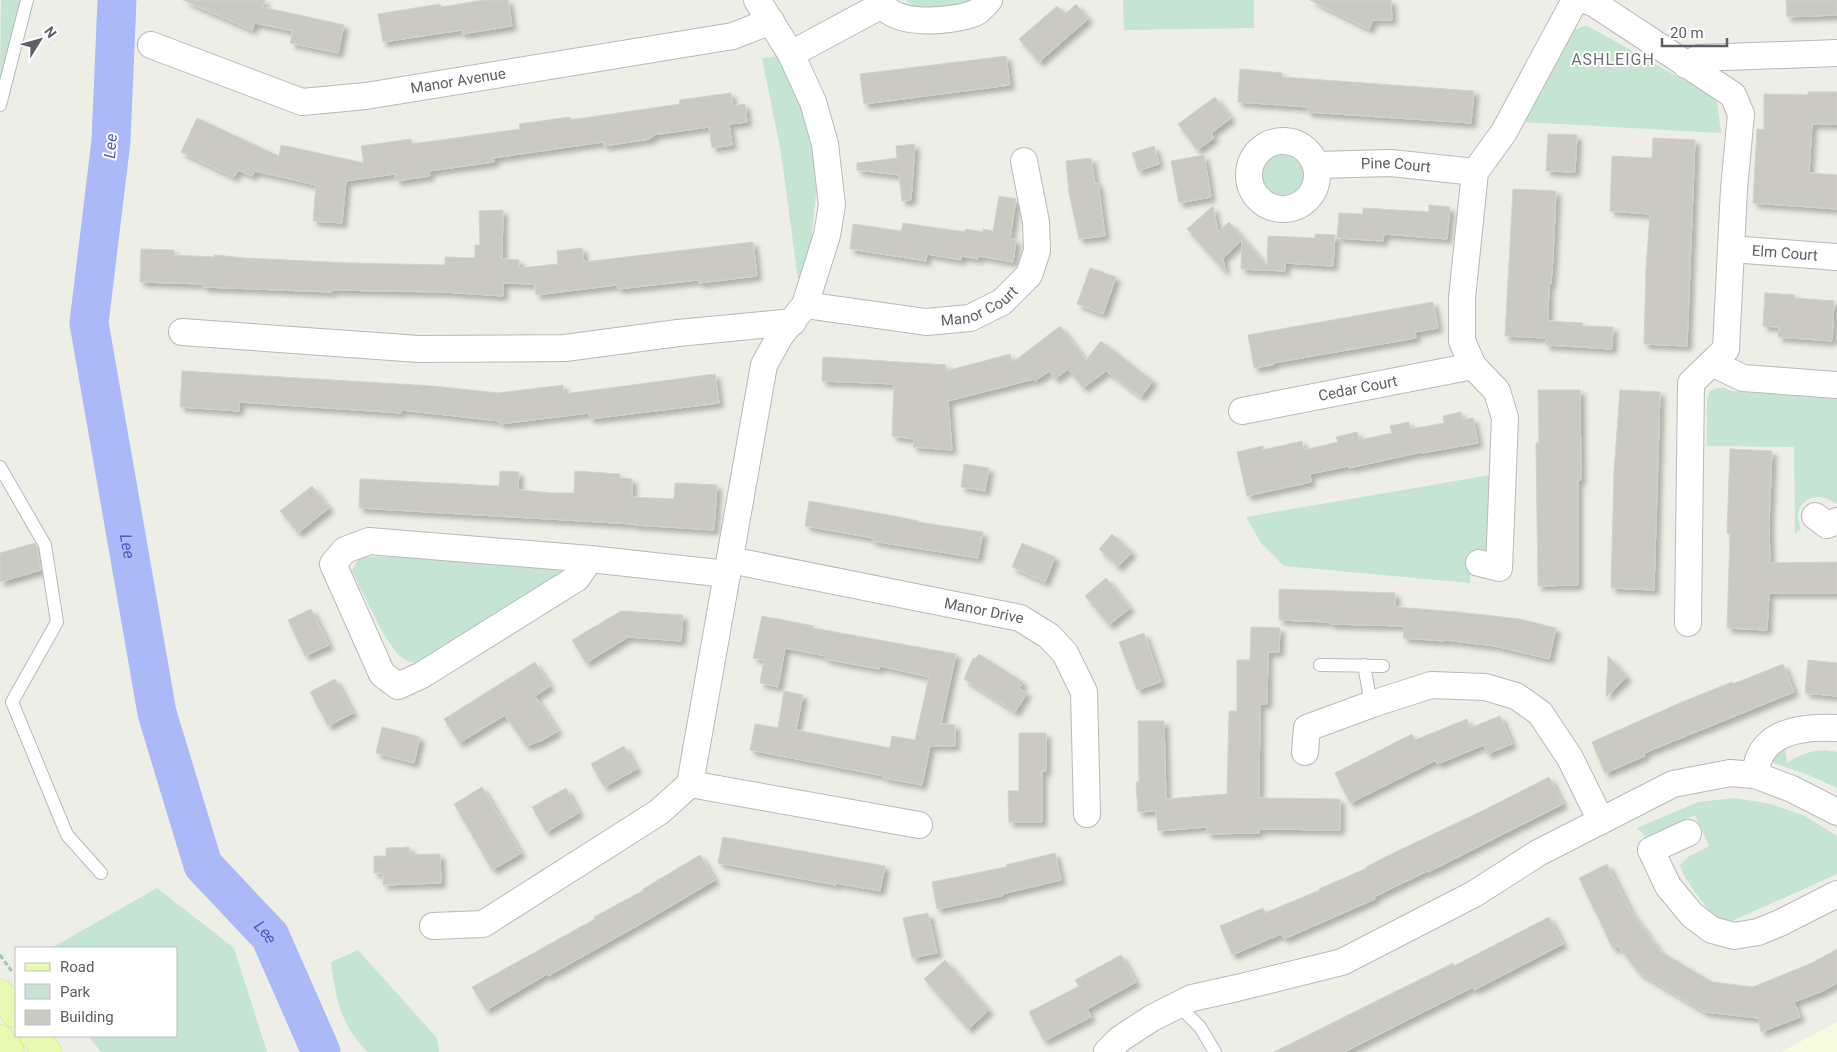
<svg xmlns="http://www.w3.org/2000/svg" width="1837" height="1052" font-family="Roboto,sans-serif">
	<defs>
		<filter id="shadow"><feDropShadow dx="4.5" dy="4.5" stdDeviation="2.5" flood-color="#0004"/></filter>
	</defs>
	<rect width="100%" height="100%" fill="#edefe6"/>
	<path fill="#f7fbde" d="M1837,1022V1052H1781Z"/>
	<g fill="#c5e4d1">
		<path d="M1,0H22L11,39L0,85Z"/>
		<path d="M905,0H978C955,5 924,18 905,0Z"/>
		<path d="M1123,0H1254V28L1124,30Z"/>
		<path d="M1586,25L1705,92L1717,102L1721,133L1522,122L1574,30Z"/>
		<path d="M779,56L811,126L817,185L808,269L798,279L781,153L762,58Z"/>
		<circle cx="1283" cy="175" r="22"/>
		<path d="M1717,388H1724L1731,391L1837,399V504C1832,502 1827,498 1822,497C1810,495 1797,504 1798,518C1798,521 1800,526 1801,529L1795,534L1794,447L1707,446V400L1710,391Z"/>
		<path d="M1490,475L1487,553L1471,555L1470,583L1284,566L1261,543L1246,517Z"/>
		<path d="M364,556L546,563L563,570L562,576L418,664C412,662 405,661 400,656C383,639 364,594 352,571L358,559Z"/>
		<path d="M1785,749L1787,763C1802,753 1819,747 1837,752V788L1811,776L1768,761L1772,753Z"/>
		<path d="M1735,798L1771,804L1805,816L1837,836V874L1732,921C1727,920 1721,919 1717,917C1707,911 1682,876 1680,865L1688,857L1709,846L1695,815L1646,837L1637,828L1698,802Z"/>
		<path d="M157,888L234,948L267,1052H101L88,1036H176V948H51Z"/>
		<path d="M358,950L437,1038L439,1052H368C340,1025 336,998 331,962Z"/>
	</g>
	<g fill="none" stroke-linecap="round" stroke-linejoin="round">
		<path stroke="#acb9f9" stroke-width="39" id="s1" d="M117,0L111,141L89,323L157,713L203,865L270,936L321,1052"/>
	</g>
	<g fill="#cacac2" stroke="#d2d3c5" filter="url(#shadow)">
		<path d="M183,0H265L262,7L344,25L338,53L290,43L293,31L255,23L252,30Z"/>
		<path d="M484,0H508L512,26L462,34V30L383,42L378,14L440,4L441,7Z"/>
		<path d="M1310,0H1391L1392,20H1373L1369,29Z"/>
		<path d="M1786,0H1837V15L1787,17Z"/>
		<path d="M1076,4L1088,19L1039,62L1019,39L1057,6L1065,14Z"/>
		<path d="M1006,56L1010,85L864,104L860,74Z"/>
		<path d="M1240,69L1282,73V77L1474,91L1471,123L1307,112L1308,107L1238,102Z"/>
		<path d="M1808,92H1837V124H1812L1809,173L1837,175V209L1753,203L1757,129L1764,130V94L1808,95Z"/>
		<path d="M731,93L732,106L745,104L747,122L729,124L732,145L712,148L709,127L653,135V137L650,138V139L604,146L603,142L493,158L494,162L429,171L430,176L396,181L395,174L346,181L342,223L313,221L316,185L255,171L252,176L238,170L234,177L181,152L197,118L279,156L281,145L364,163L361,146L411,139L412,144L520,129L519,124L570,117V120L680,104L679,100Z"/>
		<path d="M1215,97L1231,118L1211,133L1214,138L1197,150L1178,124Z"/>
		<path d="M1548,134L1577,135L1575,172L1546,171Z"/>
		<path d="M1653,138L1695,140L1687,346L1644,344L1646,269L1650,214L1610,211L1612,156L1652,158Z"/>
		<path d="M915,144L911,200L902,201L899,175L857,170V163L897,158L896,146Z"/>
		<path d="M1154,146L1159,164L1138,171L1132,153Z"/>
		<path d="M1204,155L1211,197L1179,203L1171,161Z"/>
		<path d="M1091,158L1095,184L1098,183L1105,236L1079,239L1069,193L1066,161Z"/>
		<path d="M1513,189L1556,191L1553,258L1551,284L1549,283L1548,321L1583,323L1582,326L1613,327L1612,349L1545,345L1546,338L1505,336Z"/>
		<path d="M999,196L1016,199L1010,238L1016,240L1013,262L979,256L978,259L961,256V260L927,254L926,261L850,249L853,224L901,231L903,223L965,232L966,229L983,232V229L993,231Z"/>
		<path d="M1429,205L1450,207L1447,239L1384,234L1383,241L1337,238L1339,213L1363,214V208L1429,212Z"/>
		<path d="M1213,206L1218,232L1229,222L1267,266L1268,236L1315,238V234L1335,235L1333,266L1285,263V271L1241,269L1242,240L1223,258L1225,272L1187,229Z"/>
		<path d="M503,210L502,259L519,260V268L558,264L557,251L582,248L584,262L753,242L757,276L699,283L698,280L618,289L617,285L536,295L535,284L503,283V296L444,292L332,290V292L203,287V284L140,282L141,249L174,250V255L214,257V255L245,258L349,263L445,265V257L475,258V245H480L479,211Z"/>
		<path d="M1090,268L1116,277L1103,314L1077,304Z"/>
		<path d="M1765,293L1795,295L1794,298L1834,301L1832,341L1778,337L1779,327L1763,326Z"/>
		<path d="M1433,302L1438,328L1415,332L1416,338L1273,363V365L1254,368L1248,335Z"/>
		<path d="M1060,326L1086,360L1101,341L1153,381L1141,397L1106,371L1083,388L1068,369L1055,379L1049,371L1035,381L1034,379L948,401L952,450L913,447L914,439L892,436L894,384L822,381L823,357L946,365V371L1010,354L1012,363Z"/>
		<path d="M182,371L432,386L498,393L563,385L564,394L715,374L719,403L590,419L589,413L500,424V421L401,410V413L239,402V411L180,407Z"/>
		<path d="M1538,390H1580L1581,480H1578V585L1538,586L1536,443H1539Z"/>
		<path d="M1620,390L1660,392L1654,590L1611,588L1614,472Z"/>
		<path d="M1461,412L1462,420L1473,418L1478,443L1422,453V452L1349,468V466L1310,474L1311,482L1247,496L1237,452L1263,446V450L1302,441L1304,450L1338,442L1336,437L1357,432L1359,440L1392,433L1390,426L1409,422L1411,429L1444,423L1443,416Z"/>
		<path d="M1730,449L1772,451L1769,525L1770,563L1837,562V593H1769L1767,630L1727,628L1730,534L1727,533Z"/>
		<path d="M964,464L989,468L985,491L961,487Z"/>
		<path d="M500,471L519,472L518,490L552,493H574L575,471L620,474V478L632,479V497L674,499L675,483L717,485L714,530L634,525V524L359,508L360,479L499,486Z"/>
		<path d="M312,486L329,508L298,533L280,511Z"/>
		<path d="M809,501L894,516L918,521V522L983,532L978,558L872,541L873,538L805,526Z"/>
		<path d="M1112,534L1132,552L1118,567L1099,549Z"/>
		<path d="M35,543L37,548L41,570L0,582V553Z"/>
		<path d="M1022,543L1055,557L1045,582L1012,567Z"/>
		<path d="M1106,578L1130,608L1109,625L1085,596Z"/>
		<path d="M1279,589L1395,593V607L1458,612L1520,619L1556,628L1549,659L1495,646L1445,640V641L1403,638L1404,626L1330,624V622L1279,620Z"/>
		<path d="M311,609L329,645L305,656L288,620Z"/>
		<path d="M621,611L683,615L681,641L628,637L586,663L572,640Z"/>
		<path d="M762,616L814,626L813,628L956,654L941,724L955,725V746H930L922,785L884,778V776L750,750L755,724L778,728L784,691L803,695L796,730L890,748L892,736L915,740L929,677L880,666L879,669L825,659L826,656L785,648L778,687L760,683L764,660L753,658Z"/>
		<path d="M1251,627L1280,628L1279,652H1268L1267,704H1260L1259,798L1340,799V830L1259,829V833L1207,834V827L1158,831L1156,811L1138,812L1136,782H1139L1138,721H1164L1166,799L1227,794L1229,711H1237V660H1250Z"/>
		<path d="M1144,633L1161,682L1137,690L1119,642Z"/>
		<path d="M979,654L1023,682L1019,688L1027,693L1015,712L964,679L973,658H976Z"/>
		<path d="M1608,656L1627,677L1606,697Z"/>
		<path d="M1808,660L1837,663V696L1805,693Z"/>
		<path d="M535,662L550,686L535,696L558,731L541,741L526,746L505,715L459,743L444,719Z"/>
		<path d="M1783,664L1794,692L1644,753L1645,756L1605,773L1592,742L1682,702L1732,682L1733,684Z"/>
		<path d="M335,679L353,713L328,726L310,692Z"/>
		<path d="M1500,716L1512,744L1487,754L1484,745L1437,764L1436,760L1350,803L1335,773L1412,734L1415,740L1467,719L1470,728Z"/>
		<path d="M382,727L420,737L414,763L376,753Z"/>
		<path d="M1019,733H1046V771H1042V822H1009L1008,791H1019Z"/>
		<path d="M624,746L637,769L604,787L591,764Z"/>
		<path d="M1549,777L1563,804L1428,872L1427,871L1374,897L1375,899L1284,939L1281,934L1232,955L1220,926L1263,908L1265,913L1320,890L1319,889L1367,868L1366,867L1387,856L1482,811Z"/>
		<path d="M482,787L521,853L492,870L454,804Z"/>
		<path d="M566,788L579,813L546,832L532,807Z"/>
		<path d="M723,837L885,866L880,891L836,883V885L718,863Z"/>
		<path d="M409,847L410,855L440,854L441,883L383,885V873H374V856H386V848Z"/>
		<path d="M1055,853L1061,880L1002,894V896L937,909L932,882L1006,867V865Z"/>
		<path d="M700,855L715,880L642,923L548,976L547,974L486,1010L472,987L595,919L594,917L644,890L643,889Z"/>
		<path d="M1607,864L1630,910L1660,951L1712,982L1753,987L1812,963L1837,949V983L1823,991L1794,1002L1800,1017L1761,1032L1758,1018L1705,1012L1638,972L1618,946L1613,949L1579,878Z"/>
		<path d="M928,913L937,953L912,958L903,918Z"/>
		<path d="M1549,917L1563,944L1474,990L1473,987L1344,1052H1274L1453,963L1454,966Z"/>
		<path d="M1121,955L1136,982L1087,1009L1091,1017L1044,1041L1029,1012L1079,986L1075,980Z"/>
		<path d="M945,960L989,1010L968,1029L924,979Z"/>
	</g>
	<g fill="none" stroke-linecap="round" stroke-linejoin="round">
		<g stroke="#b8b8bf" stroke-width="14">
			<g id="service">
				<path d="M0,105L27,0"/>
				<path d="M0,467L45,545L57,622L12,702L67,835L101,873"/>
				<path d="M1320,665L1383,666"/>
				<path d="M1364,665L1371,704"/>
				<path d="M1178,1005L1200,1027L1215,1052"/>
			</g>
		</g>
		<g stroke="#b8b8bf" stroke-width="28">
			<g id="minor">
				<path d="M880,0C891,28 952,22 975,13C980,11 985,4 989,0"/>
				<path d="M1585,0L1595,4L1733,95L1741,114L1734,189L1726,349L1691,383L1688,623"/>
				<path id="s2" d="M151,45L302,102L366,96L733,36L771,21"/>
				<path d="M791,54L882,5"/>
				<path d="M1686,65L1699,58L1837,53"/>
				<circle cx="1283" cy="175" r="34"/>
				<path id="s3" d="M1316,165L1391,163L1475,172"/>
				<path id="s4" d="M1731,249L1837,257"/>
				<path id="s5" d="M805,305L926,322L970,318L1002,302L1029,275L1037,251L1036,222L1024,161"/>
				<path d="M182,332L419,349L565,348L678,333L793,322"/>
				<path d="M1712,363L1743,378L1837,385"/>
				<path id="s6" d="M1242,411L1473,366"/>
				<path d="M1815,516L1827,525L1837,521"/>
				<path d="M590,559L577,578L422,675L398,686L382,674L333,564L345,550L369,541L590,559L727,574"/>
				<path id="s7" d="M730,560L1020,618L1049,636L1065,653L1084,692L1087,814"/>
				<path d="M1479,563L1499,568L1505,418L1497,391L1473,366L1462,341V298L1475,172L1504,132L1575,0"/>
				<path d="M1305,752L1307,728L1375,703L1431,685L1485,687L1516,696L1540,713L1570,758L1601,821"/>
				<path d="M1755,775C1759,731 1801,726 1837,728"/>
				<path d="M690,784L919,825"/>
				<path d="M1688,833L1651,850L1668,886L1692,915L1712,930L1734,936L1758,932L1780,923L1837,894"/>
				<path d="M433,926L483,924L659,812L690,784L764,365L780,336L805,305L827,235L832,205L825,144L813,102L791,54L757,0"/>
				<path d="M1107,1052L1120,1039L1152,1018L1192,998L1237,988L1342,962L1474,894L1538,853L1673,784L1730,773L1755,775L1792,789L1837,812"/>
			</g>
		</g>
		<g stroke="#d9e767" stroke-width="29">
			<g id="primary">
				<path d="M0,994L16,1014"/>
				<path d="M34,1036L47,1052"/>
				<path d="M0,1039L10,1052"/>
			</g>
		</g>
		<path stroke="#9ec4b8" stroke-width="3" stroke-dasharray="5 2.5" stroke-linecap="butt" d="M0,955L13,973"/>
		<use href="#service" stroke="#fff" stroke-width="12"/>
		<use href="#minor" stroke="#fff" stroke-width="26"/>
		<use href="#primary" stroke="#e8f9b1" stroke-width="28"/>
	</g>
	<g text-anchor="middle" stroke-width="4" stroke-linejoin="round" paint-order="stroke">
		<g font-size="15" fill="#5e5e65" stroke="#fff">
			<text dy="5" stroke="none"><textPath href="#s2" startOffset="319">Manor Avenue</textPath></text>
			<text dy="5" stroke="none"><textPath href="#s3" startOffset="80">Pine Court</textPath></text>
			<text dy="5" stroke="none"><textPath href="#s4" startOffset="54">Elm Court</textPath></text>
			<text dy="5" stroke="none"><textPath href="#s5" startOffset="179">Manor Court</textPath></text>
			<text dy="5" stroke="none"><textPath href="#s6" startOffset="118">Cedar Court</textPath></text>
			<text dy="5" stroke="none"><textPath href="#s7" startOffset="259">Manor Drive</textPath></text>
		</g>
		<g font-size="16" letter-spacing="1" fill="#6f7077" stroke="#fff">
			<text x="1613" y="65">ASHLEIGH</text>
		</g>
		<g font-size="16" font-style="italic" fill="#505abb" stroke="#fff">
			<text transform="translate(110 146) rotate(-85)" y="6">Lee</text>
			<text dy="6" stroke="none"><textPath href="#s1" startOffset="551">Lee</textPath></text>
			<text dy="6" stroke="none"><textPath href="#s1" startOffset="971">Lee</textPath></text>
		</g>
	</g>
	<rect x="15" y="947" width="162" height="90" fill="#ffffff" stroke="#bfbfc1"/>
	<rect x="25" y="963" width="25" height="8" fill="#e8f9b1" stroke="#bfbfc1"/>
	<text x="60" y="972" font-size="15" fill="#5e5e65">Road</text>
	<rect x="25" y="984" width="25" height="15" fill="#c5e4d1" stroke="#bfbfc1"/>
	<text x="60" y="997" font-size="15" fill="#5e5e65">Park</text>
	<rect x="25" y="1010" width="25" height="15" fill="#cacac2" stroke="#bfbfc1"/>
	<text x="60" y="1022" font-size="15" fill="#5e5e65">Building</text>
	<g transform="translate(40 40) rotate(53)" stroke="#ffffff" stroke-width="4" paint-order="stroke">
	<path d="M0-4L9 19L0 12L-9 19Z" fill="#5e5e65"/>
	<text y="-8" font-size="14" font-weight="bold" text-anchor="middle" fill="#5e5e65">N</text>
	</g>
	<path d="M1662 38v8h65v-8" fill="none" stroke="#5e5e65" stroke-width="2.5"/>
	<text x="1670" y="38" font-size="15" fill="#5e5e65" stroke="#ffffff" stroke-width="4" paint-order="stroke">20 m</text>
</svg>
